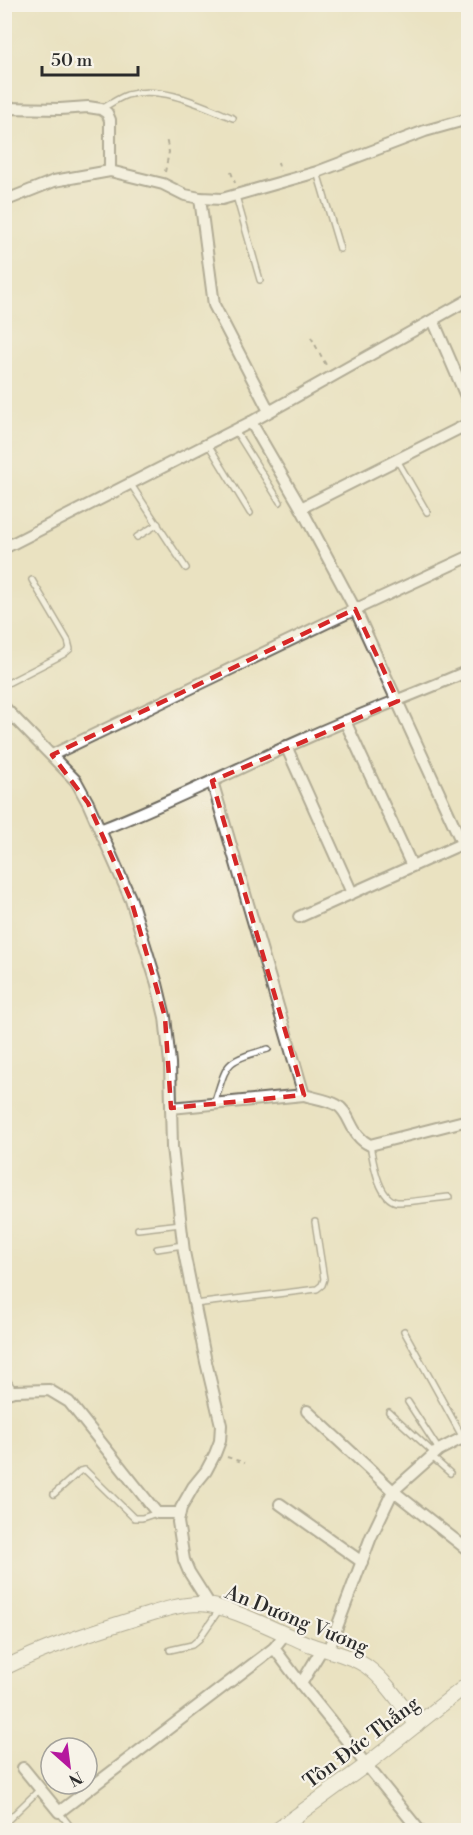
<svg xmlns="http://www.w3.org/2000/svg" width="473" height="1835" font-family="'Libre Bodoni',serif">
	<rect width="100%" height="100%" fill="#f7f3e8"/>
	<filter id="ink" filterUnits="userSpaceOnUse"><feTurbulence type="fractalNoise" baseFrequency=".0167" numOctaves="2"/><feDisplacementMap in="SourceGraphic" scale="12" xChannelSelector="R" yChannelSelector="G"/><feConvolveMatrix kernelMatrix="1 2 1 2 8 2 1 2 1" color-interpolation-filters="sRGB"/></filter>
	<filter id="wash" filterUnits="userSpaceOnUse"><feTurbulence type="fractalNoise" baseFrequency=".008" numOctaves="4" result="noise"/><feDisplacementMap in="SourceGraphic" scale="24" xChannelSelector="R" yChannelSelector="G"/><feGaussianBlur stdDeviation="1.35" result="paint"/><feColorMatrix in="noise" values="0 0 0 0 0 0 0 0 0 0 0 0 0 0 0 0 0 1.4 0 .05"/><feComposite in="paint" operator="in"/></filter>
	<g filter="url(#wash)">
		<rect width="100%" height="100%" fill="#eae2c1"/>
	</g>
	<g filter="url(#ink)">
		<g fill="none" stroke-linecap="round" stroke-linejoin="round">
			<g stroke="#6e6b60" stroke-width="8">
				<g id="lane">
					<path d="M101,109C109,105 118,98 127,95C162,85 201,105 233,118"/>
					<path d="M317,172L340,249"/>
					<path d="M236,196L260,280"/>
					<path d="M235,430L280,502"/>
					<path d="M208,444L250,513"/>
					<path d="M397,460L427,512"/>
					<path d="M130,483L186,568"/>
					<path d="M137,537L158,524"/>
					<path d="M4,685L64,654L70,649L68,641L32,580"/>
					<path d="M214,1104C228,1061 223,1062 268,1049"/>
					<path d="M370,1145C373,1160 378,1199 397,1202C408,1203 436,1198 449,1197"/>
					<path d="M138,1229L181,1224"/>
					<path d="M157,1249L183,1245"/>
					<path d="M195,1304L317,1289L322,1285L324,1279L315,1222"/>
					<path d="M404,1331L463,1438"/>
					<path d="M4,1375L14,1391"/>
					<path d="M408,1402L439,1450"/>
					<path d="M389,1412L435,1454"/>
					<path d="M460,1440L468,1448"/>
					<path d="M432,1457L450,1473"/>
					<path d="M54,1494L80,1471L85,1470L134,1518H142L157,1513"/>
					<path d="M170,1650L192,1645L199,1639L219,1610"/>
					<path d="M59,1812L73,1830"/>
					<path d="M4,1824L40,1789"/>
				</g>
			</g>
			<g stroke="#6e6b60" stroke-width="14">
				<g id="street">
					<path d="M4,108L60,109L88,107L101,109L107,113L110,120V171"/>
					<path d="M200,198L214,305L269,411"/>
					<path d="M4,201L54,181L110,171L163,184L185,195L200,198L222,199L317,172L425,131L468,119"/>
					<path d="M433,320L468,401"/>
					<path d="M251,422L301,508L355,609L468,856"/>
					<path d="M301,508L468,424"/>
					<path d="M4,548L251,422L468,300"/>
					<path d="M4,707L76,781L88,803L131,900L157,984L165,1017L170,1063L172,1147L184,1252L206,1362L221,1425L220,1441L215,1454L206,1471L193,1487L181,1508L178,1522L184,1560L189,1572L210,1605"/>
					<path d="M345,721L412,866"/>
					<path d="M286,746L352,893"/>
					<path d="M52,755L326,623L468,557"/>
					<path d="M212,781L304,1095C314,1098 328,1100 337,1105C351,1113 350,1136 370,1145L468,1120"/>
					<path d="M100,830C170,803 236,769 304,739C359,714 414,695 468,671"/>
					<path d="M299,917L468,841"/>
					<path d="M171,1108L304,1095"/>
					<path d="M4,1394L14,1391L49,1390L69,1402L157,1513H179"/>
					<path d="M307,1411L393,1491L468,1550"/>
					<path d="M280,1504L362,1562"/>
					<path d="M274,1648L301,1684L419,1830"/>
					<path d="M328,1651L371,1537L393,1491L439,1450L468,1435"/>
					<path d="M301,1684L322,1649"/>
					<path d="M23,1768L59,1812L274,1648L285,1634"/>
				</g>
			</g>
			<g stroke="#6e6b60" stroke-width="16">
				<g id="secondary">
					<path d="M4,1668C46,1647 92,1632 137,1618C157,1612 178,1604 200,1604C229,1605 282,1634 311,1645C330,1652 350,1655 366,1666C387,1681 402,1706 417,1725"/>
					<path d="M277,1830L366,1765L468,1684"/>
				</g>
			</g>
			<g stroke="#6e6b60" stroke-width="2" stroke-dasharray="4.5 4.5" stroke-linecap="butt">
				<path d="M278,162L280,171"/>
				<path d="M165,172L169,152L166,138"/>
				<path d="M231,172L235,183"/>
				<path d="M311,337L326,365"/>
				<path d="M227,1457L245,1463"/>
			</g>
			<use href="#lane" stroke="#fff" stroke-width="5"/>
			<use href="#street" stroke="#fff" stroke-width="10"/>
			<use href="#secondary" stroke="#fff" stroke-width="14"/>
		</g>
	</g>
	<path d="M0 0H473V1835H0ZM355,609L398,701L212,781L304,1095L171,1108L165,1017L131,900L88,803L52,755Z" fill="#eae2c1" fill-opacity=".55" fill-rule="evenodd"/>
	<path fill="none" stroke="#d62828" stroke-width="4.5" stroke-dasharray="12 8" stroke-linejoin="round" d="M355,609L398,701L212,781L304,1095L171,1108L165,1017L131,900L88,803L52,755Z"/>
	<g text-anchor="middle" stroke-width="4.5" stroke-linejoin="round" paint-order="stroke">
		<g font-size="20" fill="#2b2b2b" stroke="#f7f3e8">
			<text transform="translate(297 1619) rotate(22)" y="7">An Dương Vương</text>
			<text transform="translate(361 1742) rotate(-37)" y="7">Tôn Đức Thắng</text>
		</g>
	</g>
	<rect width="473" height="1835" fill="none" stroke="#f7f3e8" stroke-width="24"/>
	<g transform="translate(69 1766) rotate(152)"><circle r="28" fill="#f7f3e8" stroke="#a5a39c" stroke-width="1.5"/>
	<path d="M0-4.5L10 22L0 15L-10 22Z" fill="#b5179e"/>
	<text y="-9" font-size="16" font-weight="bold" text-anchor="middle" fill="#2b2b2b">N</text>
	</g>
	<path d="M42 66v9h96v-9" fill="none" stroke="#2b2b2b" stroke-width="3"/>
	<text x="51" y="66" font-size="18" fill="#2b2b2b" stroke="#f7f3e8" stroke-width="4.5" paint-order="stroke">50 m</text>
</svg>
